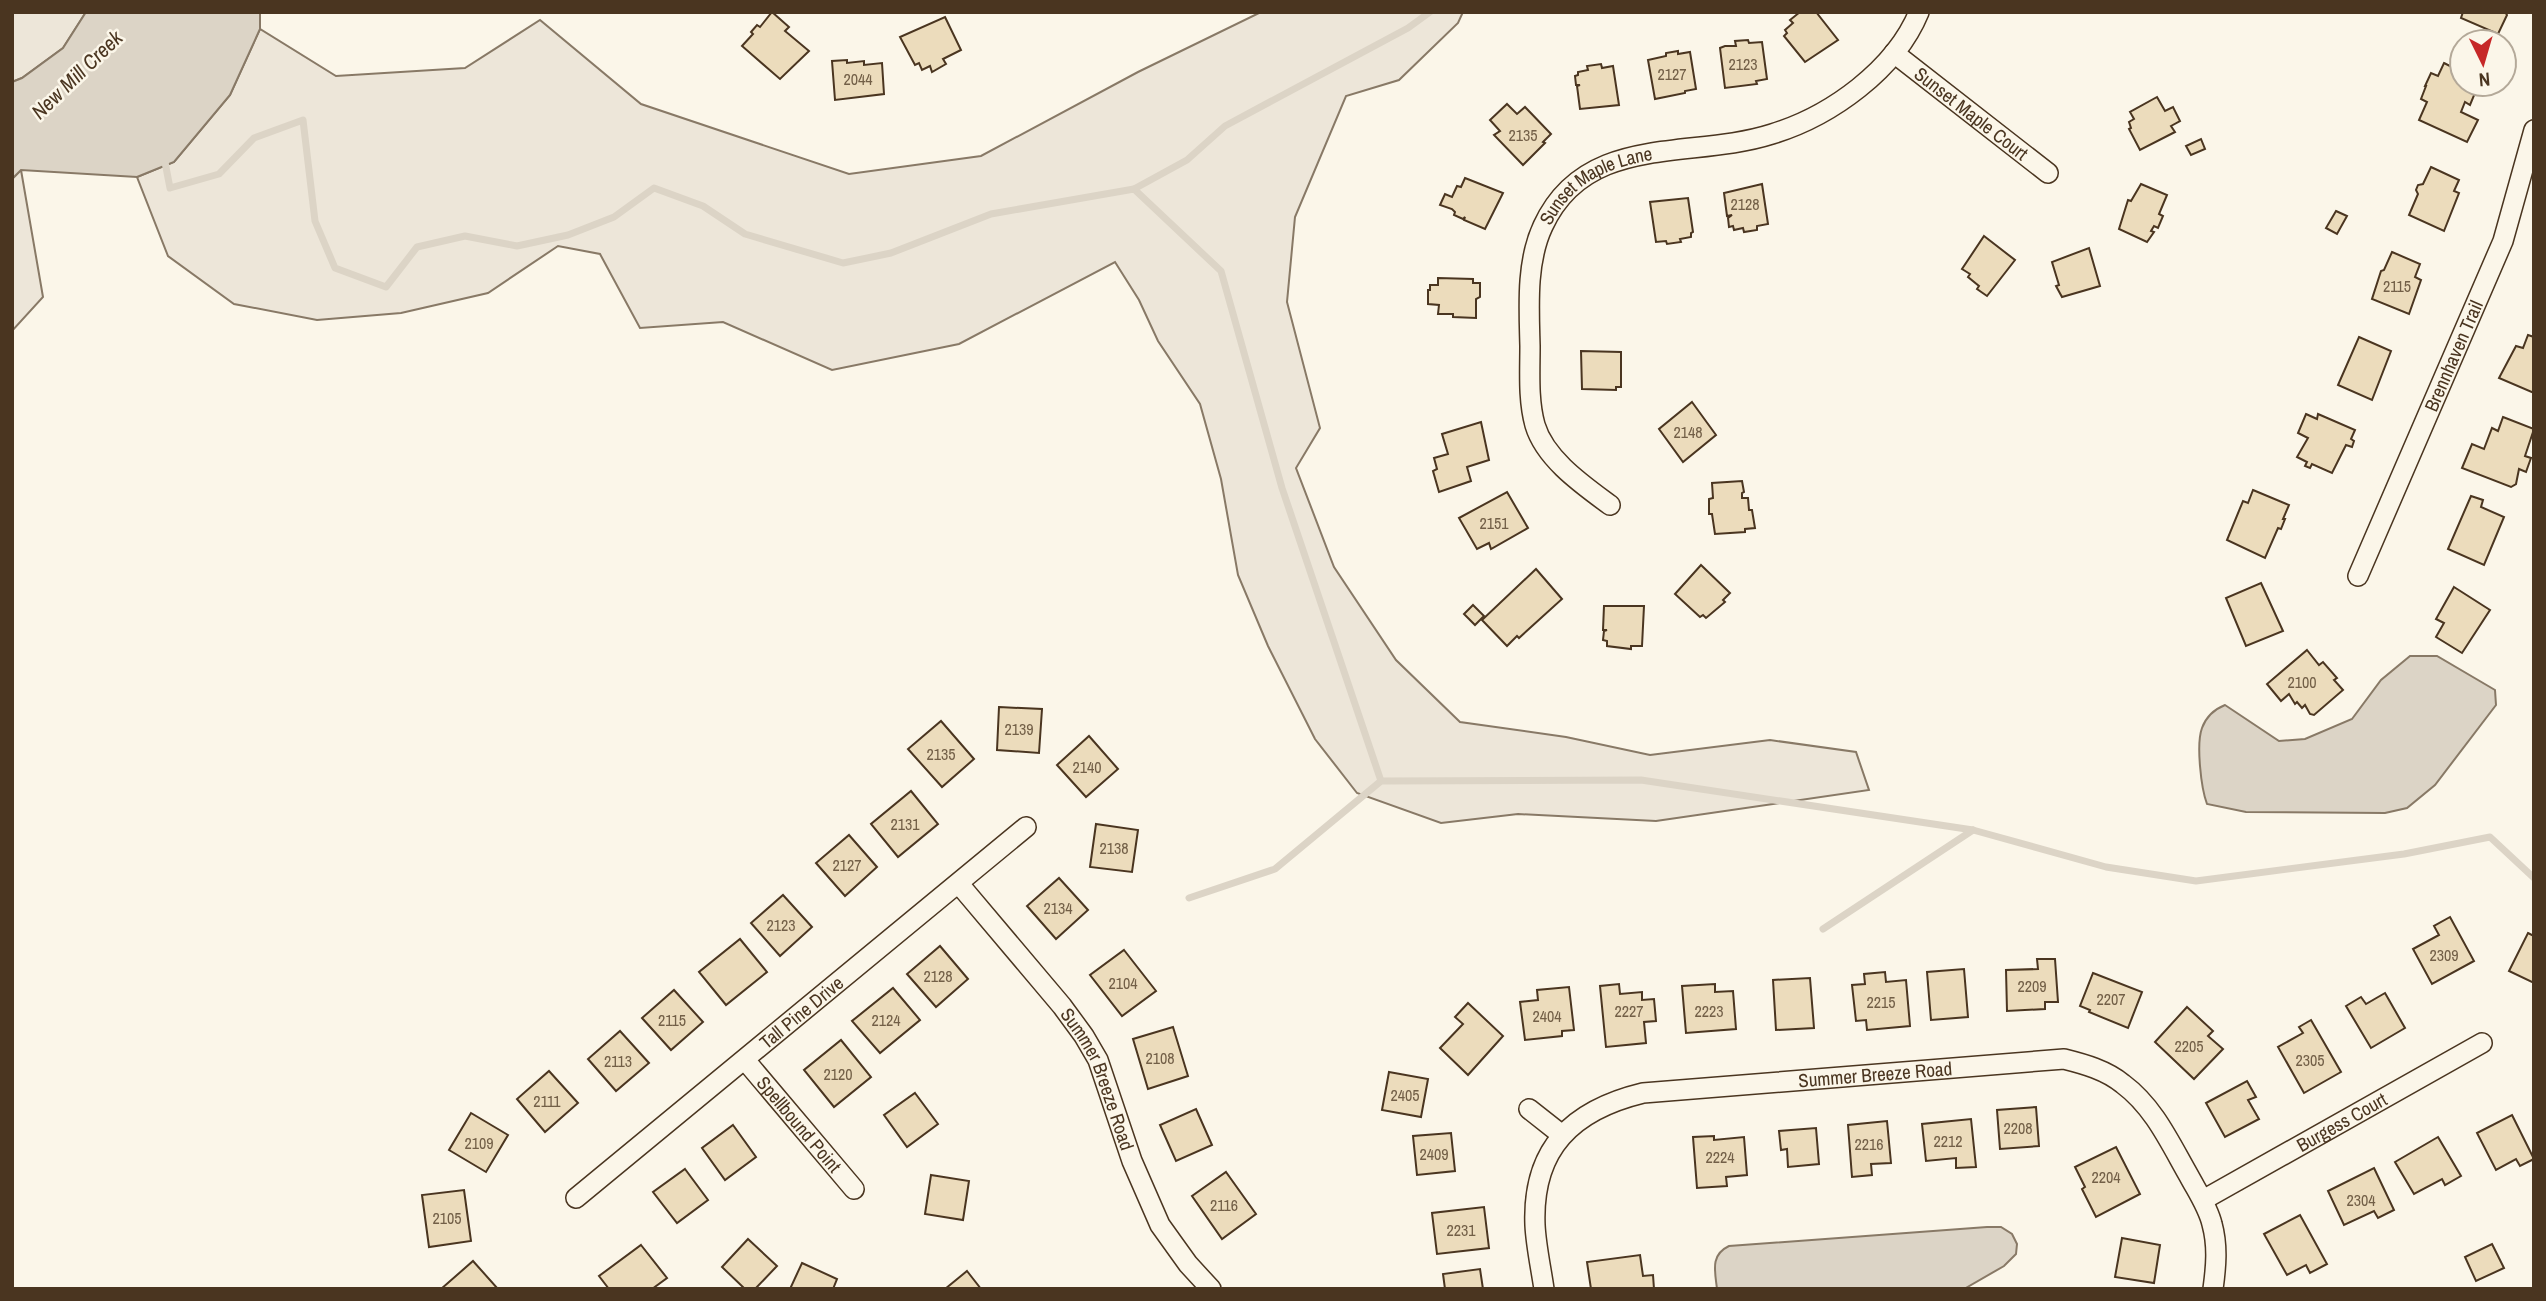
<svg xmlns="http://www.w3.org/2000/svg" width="2546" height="1301" font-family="'Archivo Narrow',sans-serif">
	<rect width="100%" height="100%" fill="#fbf6e9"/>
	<g fill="#ede6d9" stroke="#887966" stroke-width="2">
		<path d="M12,12H86L63,48L22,78L12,82Z"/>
		<path d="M1261,12H1463L1458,23L1399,80L1346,96L1295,217L1287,302L1320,428L1296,468L1334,567L1396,660L1460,722L1566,737L1650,755L1770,740L1856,752L1869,790L1656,821L1518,814L1441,823L1357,793L1315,739L1268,646L1238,575L1221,479L1200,404L1158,341L1139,300L1115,262L959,344L832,370L723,322L640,328L600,254L558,246L488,293L401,313L317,320L234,304L168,256L137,177L174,162L230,95L260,29L336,76L465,68L540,20L641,104L849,174L981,156L1138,72Z"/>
		<path d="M21,170L43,297L12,331V179Z"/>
	</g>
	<g fill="#dcd4c6" stroke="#887966" stroke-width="2">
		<path d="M86,12H260V29L230,95L174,162L137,177L21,170L12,179V82L22,78L63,48Z"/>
		<path d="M2410,656H2437L2495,690L2496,705L2435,785L2407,808L2385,813L2246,812L2207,804C2201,788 2196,744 2202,728C2206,717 2215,709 2225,705L2279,741L2305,739L2352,719L2381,680Z"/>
		<path d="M1987,1227H2001L2012,1234L2017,1244L2016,1254L2004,1266L1964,1289H1717C1715,1271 1710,1255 1729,1246Z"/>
	</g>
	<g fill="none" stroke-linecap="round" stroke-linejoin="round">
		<g stroke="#dcd4c6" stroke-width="7">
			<path d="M164,157L170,188L219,174L254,138L303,120L315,221L335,268L386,287L417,247L465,236L517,246L568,235L614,217L654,188L703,206L745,234L843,263L891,253L991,214L1134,189L1221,271L1282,488L1381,781"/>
			<path d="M1134,189L1187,160L1225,126L1408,28L1430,12"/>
			<path d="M1189,898L1275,869L1381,781L1641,780L1973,830L2106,867L2196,881L2404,854L2490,837L2534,878"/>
			<path d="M1823,929L1973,830"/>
		</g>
	</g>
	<g fill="#ecdcbc" stroke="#4a3520" stroke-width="2">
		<path d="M772,12L789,27L785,31L809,51L780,79L742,46L753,34L751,32L757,25L760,27Z"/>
		<path d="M1800,12H1816L1838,40L1805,62L1784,36L1787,33L1785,30L1793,23L1790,20Z"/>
		<path d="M2463,12H2505L2507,15L2498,34L2461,18Z"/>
		<path d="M945,17L961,50L943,59L946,64L932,72L930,66L922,70L919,63L915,65L900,37Z"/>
		<path d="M1748,40L1749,43L1762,42L1767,79L1756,81L1757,84L1725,88L1720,48L1725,46H1736L1735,41Z"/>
		<path d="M1678,51V54L1690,52L1696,89L1685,91V93L1655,99L1648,60L1666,56V53Z"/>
		<path d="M847,60V63L864,61V65L882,63L884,94L835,100L832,61Z"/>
		<path d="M2444,63L2462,72V84H2473L2470,90L2475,93L2470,105L2465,102L2461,112L2478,120L2467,142L2419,120L2427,102L2421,99L2426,86H2425L2431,73L2438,76Z"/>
		<path d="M1601,64L1602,68L1613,66L1619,105L1580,109L1577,86L1580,85H1576L1575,76L1578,75V72L1588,70L1587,66Z"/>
		<path d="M2157,97L2165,111L2173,107L2180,121L2171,126L2175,132L2140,150L2129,129L2131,128L2129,122L2134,119L2130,112Z"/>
		<path d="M1507,104L1517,114L1525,107L1551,134L1543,142L1545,143L1523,165L1494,135L1500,131L1490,120Z"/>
		<path d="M2201,139L2205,149L2191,155L2186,146Z"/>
		<path d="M2431,167L2459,180L2454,191L2459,193L2444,231L2409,215L2418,194L2416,190L2418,185L2423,184Z"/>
		<path d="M1465,178L1503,193L1485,229L1464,220L1465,217L1463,219L1454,215L1455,212L1452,209L1440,205L1445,194L1452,197L1457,186L1461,187Z"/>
		<path d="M1762,184L1768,224L1757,226V230L1744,232L1743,228L1734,230L1733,226L1729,227L1728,218L1732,215L1727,216L1724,193Z"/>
		<path d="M2141,184L2167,195L2159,214L2163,216L2158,228L2154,226L2151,231L2154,232L2147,242L2119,229L2128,200L2131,201Z"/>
		<path d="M1688,198L1693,232L1691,233V237L1680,239L1681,242L1667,244L1666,241L1656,242L1650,202Z"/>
		<path d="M2336,211L2347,216L2337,234L2326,228Z"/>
		<path d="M1984,236L2015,260L1987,296L1977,289L1979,286L1968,277L1970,274L1962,269Z"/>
		<path d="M2089,248L2100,286L2062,297L2056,286L2059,285L2052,262Z"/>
		<path d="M2392,252L2420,264L2415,277L2421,280L2409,314L2372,299L2381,271L2384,270Z"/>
		<path d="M1438,278L1473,279V283H1480V297L1476,299V318L1453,317V314H1438L1439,305L1428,304V290H1430V285H1438Z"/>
		<path d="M2528,335L2534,337V393L2499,378L2516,346L2523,348Z"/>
		<path d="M2359,337L2391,351L2372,400L2338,385Z"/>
		<path d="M1581,351L1621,352V387H1616V390L1582,389Z"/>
		<path d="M1692,402L1716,435L1683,462L1659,429Z"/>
		<path d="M2306,414L2317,419L2318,414L2355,430L2351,439L2354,441L2352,447L2346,445L2332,473L2312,464L2310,468L2305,466L2307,462L2297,457L2308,438L2298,433Z"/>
		<path d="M2503,417L2534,429L2525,456L2531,458L2526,472L2519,469L2516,484L2511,487L2462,468L2472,444L2484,449L2492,428L2498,431Z"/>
		<path d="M1481,422L1489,460L1467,467L1471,481L1439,492L1433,471L1437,469L1434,458L1448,454L1442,434Z"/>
		<path d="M1742,481L1744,492L1742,493V498H1748L1749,510H1752L1755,528L1745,529V532L1715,534L1712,514H1709V499L1713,498L1712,483Z"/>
		<path d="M2253,490L2289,505L2283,519H2285L2281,529L2278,528L2265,558L2227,540L2243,501L2248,503Z"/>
		<path d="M1507,492L1528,528L1491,549L1489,543L1477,549L1459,518Z"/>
		<path d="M2471,496L2483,500L2481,507L2504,517L2484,565L2448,549Z"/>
		<path d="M1701,565L1730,593L1723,600L1725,602L1706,618L1703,615L1700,617L1675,594Z"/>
		<path d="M1536,569L1562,599L1519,638L1517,636L1507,646L1482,620Z"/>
		<path d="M2261,583L2283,631L2246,646L2226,598Z"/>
		<path d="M2454,587L2490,610L2462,653L2436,637L2444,623L2436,619Z"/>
		<path d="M1473,605L1484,616L1475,625L1464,614Z"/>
		<path d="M1604,606H1644L1642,646H1631V649L1607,646V641L1603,640L1604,631L1607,630H1603Z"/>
		<path d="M2307,650L2319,665L2323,662L2337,678L2334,680L2343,690L2314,715L2310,714L2305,705L2302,708L2297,702L2295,704L2289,694L2281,701L2267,684Z"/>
		<path d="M999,707L1042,709L1039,753L997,750Z"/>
		<path d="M941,721L974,759L942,787L908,749Z"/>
		<path d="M1089,736L1118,769L1086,797L1057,765Z"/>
		<path d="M911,791L938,824L898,857L871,824Z"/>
		<path d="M1096,824L1138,830L1132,872L1090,867Z"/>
		<path d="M849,835L877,867L845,896L816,863Z"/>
		<path d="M1059,878L1088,910L1056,939L1027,906Z"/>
		<path d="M783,895L812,927L780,956L751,923Z"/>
		<path d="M2450,917L2474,961L2432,984L2413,949L2439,935L2434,926Z"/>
		<path d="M2528,933L2534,936V983L2509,971Z"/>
		<path d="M740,939L767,972L726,1005L699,972Z"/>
		<path d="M940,946L968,979L936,1007L907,974Z"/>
		<path d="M1124,950L1156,991L1122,1016L1090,975Z"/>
		<path d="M2037,959H2055L2058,1002H2045V1009L2007,1011L2006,970L2038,969Z"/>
		<path d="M1964,969L1968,1017L1931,1020L1927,972Z"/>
		<path d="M1885,972L1886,982L1906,980L1910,1026L1867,1030L1866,1020L1856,1021L1852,985L1865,984L1864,974Z"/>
		<path d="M2093,973L2142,992L2128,1028L2089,1012L2090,1010L2080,1006Z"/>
		<path d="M1810,978L1814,1028L1776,1030L1773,980Z"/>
		<path d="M1619,984L1620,994L1642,992V1000L1654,999L1656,1021L1644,1022L1646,1043L1606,1047L1600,986Z"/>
		<path d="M1715,984V992L1733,991L1736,1029L1686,1033L1682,986Z"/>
		<path d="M1569,987L1574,1030L1562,1031V1036L1525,1040L1520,1002L1538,1000L1537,990Z"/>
		<path d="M893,988L920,1020L880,1053L852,1021Z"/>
		<path d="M674,990L703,1022L671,1050L642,1018Z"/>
		<path d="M2385,993L2405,1028L2371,1048L2346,1006L2361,997L2366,1004Z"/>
		<path d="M1468,1003L1503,1036L1468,1075L1440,1048L1463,1024L1455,1017Z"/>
		<path d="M2187,1007L2213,1031L2208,1036L2223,1049L2194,1079L2155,1042Z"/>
		<path d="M2311,1020L2341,1072L2304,1093L2278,1047L2303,1033L2299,1027Z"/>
		<path d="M1173,1027L1188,1076L1148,1089L1133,1039Z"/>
		<path d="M620,1031L649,1063L616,1091L588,1059Z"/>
		<path d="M841,1040L871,1077L834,1107L804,1070Z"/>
		<path d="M549,1071L578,1103L545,1132L517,1099Z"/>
		<path d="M1389,1072L1428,1079L1421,1117L1382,1110Z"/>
		<path d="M2247,1081L2256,1097L2248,1100L2259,1119L2225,1137L2206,1103Z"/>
		<path d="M915,1093L938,1124L907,1147L884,1115Z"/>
		<path d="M2036,1107L2039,1146L2000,1149L1997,1110Z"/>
		<path d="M1196,1109L1212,1145L1176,1161L1160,1125Z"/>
		<path d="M471,1113L508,1135L486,1172L449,1150Z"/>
		<path d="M2512,1115L2534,1159L2520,1166L2516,1159L2496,1170L2477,1133Z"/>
		<path d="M1971,1119L1976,1167L1956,1168V1158L1926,1161L1922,1124Z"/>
		<path d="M1887,1121L1891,1163L1871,1164L1872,1175L1852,1177L1848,1125Z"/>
		<path d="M733,1125L756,1157L725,1180L702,1148Z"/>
		<path d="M1816,1128L1819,1164L1788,1167L1787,1149L1781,1150L1779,1131Z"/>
		<path d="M1451,1133L1455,1171L1417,1175L1413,1136Z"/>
		<path d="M1714,1136V1140L1744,1137L1747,1175L1726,1177L1727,1186L1697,1188L1693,1137Z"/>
		<path d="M2438,1137L2461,1176L2445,1185L2442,1179L2414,1194L2395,1162Z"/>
		<path d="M2116,1147L2140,1194L2096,1217L2082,1189L2085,1187L2075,1167Z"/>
		<path d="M2374,1168L2394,1210L2378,1218L2374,1211L2344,1225L2328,1191Z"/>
		<path d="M685,1169L708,1200L677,1223L653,1192Z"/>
		<path d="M1226,1172L1256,1214L1222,1239L1192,1196Z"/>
		<path d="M931,1175L969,1181L963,1220L925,1214Z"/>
		<path d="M464,1190L471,1241L429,1247L422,1195Z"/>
		<path d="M1484,1207L1489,1248L1437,1254L1432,1213Z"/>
		<path d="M2300,1215L2327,1264L2310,1273L2306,1265L2287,1275L2264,1234Z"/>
		<path d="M2122,1238L2160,1245L2154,1283L2115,1277Z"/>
		<path d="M748,1239L777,1266L755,1289H745L722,1267Z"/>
		<path d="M2492,1244L2504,1268L2476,1281L2465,1257Z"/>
		<path d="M641,1245L667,1278L652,1289H609L599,1276Z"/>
		<path d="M1640,1255L1643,1276L1653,1275L1654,1289H1591L1587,1262Z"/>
		<path d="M473,1261L498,1289H441Z"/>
		<path d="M802,1263L837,1279L833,1289H790Z"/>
		<path d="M1480,1269L1483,1289H1445L1443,1274Z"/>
		<path d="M967,1271L981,1289H945Z"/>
	</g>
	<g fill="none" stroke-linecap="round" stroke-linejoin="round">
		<g stroke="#4a3520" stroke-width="22">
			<g id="minor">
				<path id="s1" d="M1894,53L2048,173"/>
				<path id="s2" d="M1610,505C1583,485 1545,459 1535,425C1528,400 1530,372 1530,346C1529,307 1526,262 1543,226C1586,132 1691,160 1772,134C1831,116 1895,70 1919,12"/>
				<path id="s3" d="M2358,576L2503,241L2534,130"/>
				<path id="s4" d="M959,884L1062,1006L1084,1036L1098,1060L1132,1161L1160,1225L1188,1264L1211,1289"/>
				<path id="s5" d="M745,1060L854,1189"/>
				<path d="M1529,1109L1562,1135"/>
				<path id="s6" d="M576,1198L1026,827"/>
				<path id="s7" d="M2203,1200L2482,1043"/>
				<path id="s8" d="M1544,1289C1541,1268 1536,1246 1535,1225C1532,1148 1573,1110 1643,1093L2064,1059C2084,1064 2106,1070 2123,1084C2154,1107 2170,1143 2189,1176C2197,1191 2208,1207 2212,1224C2218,1246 2216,1267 2213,1289"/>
			</g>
		</g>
		<use href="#minor" stroke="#fbf6e9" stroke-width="19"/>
	</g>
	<g text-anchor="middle" stroke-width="5" stroke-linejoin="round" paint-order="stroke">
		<g font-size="16" fill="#725f47">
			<text x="1743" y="70">2123</text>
			<text x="1672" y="80">2127</text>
			<text x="858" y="85">2044</text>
			<text x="1523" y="141">2135</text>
			<text x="1745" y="210">2128</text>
			<text x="2397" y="292">2115</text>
			<text x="1688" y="438">2148</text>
			<text x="1494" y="529">2151</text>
			<text x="2302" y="688">2100</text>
			<text x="1019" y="735">2139</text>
			<text x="941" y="760">2135</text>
			<text x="1087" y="773">2140</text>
			<text x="905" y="830">2131</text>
			<text x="1114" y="854">2138</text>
			<text x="847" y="871">2127</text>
			<text x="1058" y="914">2134</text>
			<text x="781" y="931">2123</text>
			<text x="2444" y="961">2309</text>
			<text x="938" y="982">2128</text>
			<text x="1123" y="989">2104</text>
			<text x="2032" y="992">2209</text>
			<text x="2111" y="1005">2207</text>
			<text x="1881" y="1008">2215</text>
			<text x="1629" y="1017">2227</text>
			<text x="1709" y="1017">2223</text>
			<text x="1547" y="1022">2404</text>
			<text x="672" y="1026">2115</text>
			<text x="886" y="1026">2124</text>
			<text x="2189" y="1052">2205</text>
			<text x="1160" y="1064">2108</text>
			<text x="2310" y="1066">2305</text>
			<text x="618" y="1067">2113</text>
			<text x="838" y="1080">2120</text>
			<text x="1405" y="1101">2405</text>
			<text x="547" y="1107">2111</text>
			<text x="2018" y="1134">2208</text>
			<text x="1948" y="1147">2212</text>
			<text x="479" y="1149">2109</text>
			<text x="1869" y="1150">2216</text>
			<text x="1434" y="1160">2409</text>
			<text x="1720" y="1163">2224</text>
			<text x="2106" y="1183">2204</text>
			<text x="2361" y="1206">2304</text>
			<text x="1224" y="1211">2116</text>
			<text x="447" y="1224">2105</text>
			<text x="1461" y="1236">2231</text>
		</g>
		<g font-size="19" fill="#4a3520" stroke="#fbf6e9">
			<text dy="7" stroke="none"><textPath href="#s1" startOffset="98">Sunset Maple Court</textPath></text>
			<text dy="7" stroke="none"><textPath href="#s2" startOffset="383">Sunset Maple Lane</textPath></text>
			<text dy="7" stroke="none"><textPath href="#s3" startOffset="240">Brennhaven Trail</textPath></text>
			<text dy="7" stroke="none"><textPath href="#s6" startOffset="292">Tall Pine Drive</textPath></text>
			<text dy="7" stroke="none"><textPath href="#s8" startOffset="486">Summer Breeze Road</textPath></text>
			<text dy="7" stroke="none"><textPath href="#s4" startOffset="242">Summer Breeze Road</textPath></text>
			<text dy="7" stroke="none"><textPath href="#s7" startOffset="159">Burgess Court</textPath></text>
			<text dy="7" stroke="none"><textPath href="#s5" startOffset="84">Spellbound Point</textPath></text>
		</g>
		<g font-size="21" font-style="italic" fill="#4a3520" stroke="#fbf6e9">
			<text transform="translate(77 75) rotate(-44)" y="7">New Mill Creek</text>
		</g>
	</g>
	<rect width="2546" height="1301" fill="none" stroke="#4a3520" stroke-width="28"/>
	<g transform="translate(2483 63) rotate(175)"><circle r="33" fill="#fbf6e9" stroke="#b4a999" stroke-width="2"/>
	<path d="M0-5L12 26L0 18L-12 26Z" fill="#c62828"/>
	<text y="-10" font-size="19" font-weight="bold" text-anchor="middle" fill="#4a3520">N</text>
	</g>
</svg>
